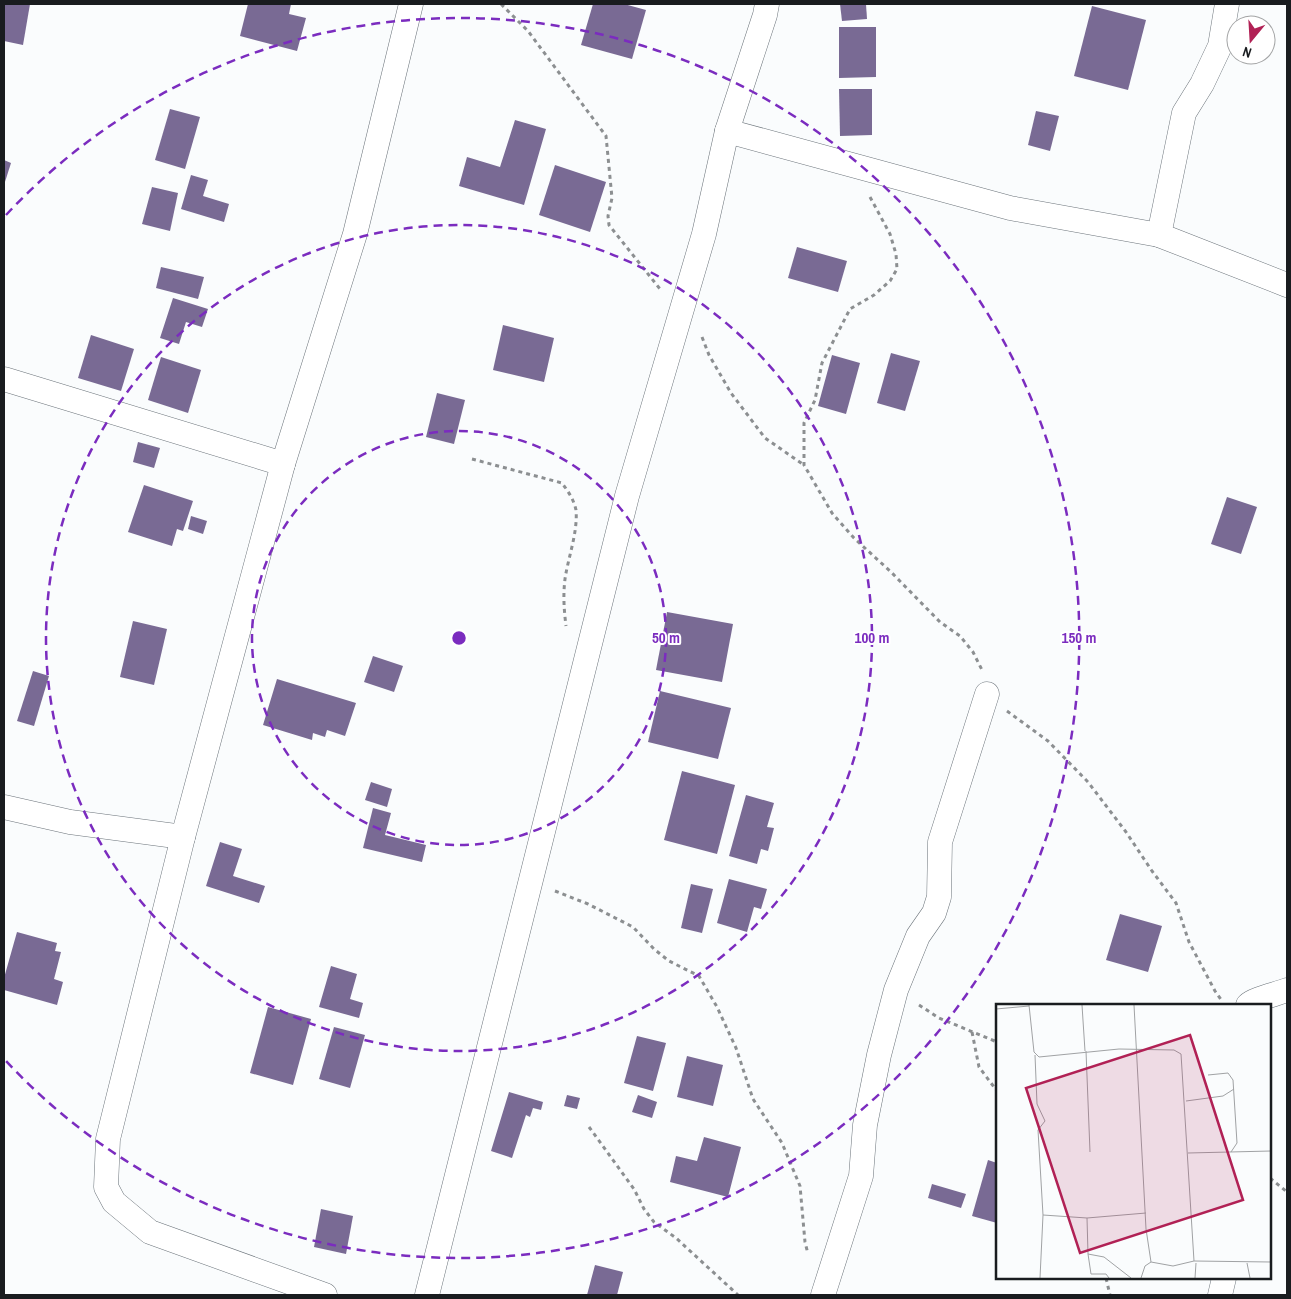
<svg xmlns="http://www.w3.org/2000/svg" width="1291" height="1299" font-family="'Archivo Narrow',sans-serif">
	<rect width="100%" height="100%" fill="#fafcfd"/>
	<g fill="#796a94">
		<path d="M4,4H30L23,45L4,41Z"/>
		<path d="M248,4H291L289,14L306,18L297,51L240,36Z"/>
		<path d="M593,4H624L646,10L632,59L581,45Z"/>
		<path d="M840,4H866L867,19L842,21Z"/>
		<path d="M1092,6L1146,20L1128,90L1074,76Z"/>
		<path d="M839,27H876V77L839,78Z"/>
		<path d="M839,89H872V135L840,136Z"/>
		<path d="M170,109L200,117L185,169L155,160Z"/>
		<path d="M1036,111L1059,116L1050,151L1028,145Z"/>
		<path d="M515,120L546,129L524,205L459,186L467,157L500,167Z"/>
		<path d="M4,160L11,163L4,185Z"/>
		<path d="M555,165L606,182L590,232L539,215Z"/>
		<path d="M191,175L208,180L203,196L229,204L224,222L181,209Z"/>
		<path d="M152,187L178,193L170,231L142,224Z"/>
		<path d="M797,247L847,261L838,292L788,278Z"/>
		<path d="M161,267L204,277L198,299L156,288Z"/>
		<path d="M173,298L208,309L202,327L186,322L179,344L160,338Z"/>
		<path d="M503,325L554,338L544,382L493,370Z"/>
		<path d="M91,335L134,349L121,391L78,378Z"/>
		<path d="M891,353L920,361L905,411L877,403Z"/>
		<path d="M832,355L860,363L846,414L818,406Z"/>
		<path d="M161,357L201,370L188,413L148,400Z"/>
		<path d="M437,393L465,400L454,444L426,437Z"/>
		<path d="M138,442L160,448L154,468L133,462Z"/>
		<path d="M144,485L193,501L183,531L177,529L172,546L128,532Z"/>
		<path d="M1227,497L1257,507L1241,554L1211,544Z"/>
		<path d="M191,516L207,521L203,534L188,529Z"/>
		<path d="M667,612L733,624L722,682L656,670Z"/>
		<path d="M133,621L167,629L154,685L120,677Z"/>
		<path d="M373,656L403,666L394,692L364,682Z"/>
		<path d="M33,671L49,676L34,726L17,721Z"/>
		<path d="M277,679L356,703L345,736L327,730L325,737L313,733L312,740L263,725Z"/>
		<path d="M660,691L731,708L718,759L648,742Z"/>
		<path d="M682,771L735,785L717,854L664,840Z"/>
		<path d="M371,782L392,789L387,807L365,800Z"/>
		<path d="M746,795L774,803L767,827L774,828L768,851L761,849L757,864L729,856Z"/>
		<path d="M373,808L391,813L385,835L426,845L422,862L363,848Z"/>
		<path d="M220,842L242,849L233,876L265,886L259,903L206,886Z"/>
		<path d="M729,879L767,889L761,909L754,907L747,932L717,923Z"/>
		<path d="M691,884L713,889L702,933L681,928Z"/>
		<path d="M1120,914L1162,926L1148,972L1106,960Z"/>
		<path d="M17,932L57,943L55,951L61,952L54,979L63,982L57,1005L4,990V978Z"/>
		<path d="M331,966L357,974L350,999L363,1003L359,1018L319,1007Z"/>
		<path d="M268,1007L311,1019L293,1085L250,1073Z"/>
		<path d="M334,1027L365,1035L350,1088L319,1079Z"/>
		<path d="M637,1036L666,1043L653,1091L624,1083Z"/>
		<path d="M687,1056L723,1065L713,1106L677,1097Z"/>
		<path d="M509,1092L543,1102L541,1110L533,1108L530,1117L526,1115L512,1158L491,1151Z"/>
		<path d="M567,1095L580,1098L577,1109L564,1106Z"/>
		<path d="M638,1095L657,1102L652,1118L632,1112Z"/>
		<path d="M704,1137L741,1147L728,1197L670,1182L676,1156L697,1161Z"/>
		<path d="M988,1160L997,1163V1223L972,1216Z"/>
		<path d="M932,1184L966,1194L961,1208L928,1198Z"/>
		<path d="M321,1209L353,1216L346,1254L314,1247Z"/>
		<path d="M595,1265L623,1272L617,1295H587Z"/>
	</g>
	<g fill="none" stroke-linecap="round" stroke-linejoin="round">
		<g stroke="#6c747b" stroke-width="25">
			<g id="minor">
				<path d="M727,131L1010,208L1159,235L1287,285"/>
				<path d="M1159,235L1184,113L1202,84L1220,46L1227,4"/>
				<path d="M4,379L283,464"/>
				<path d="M4,807L70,822L183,837"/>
				<path d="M1248,1005C1254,999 1277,994 1287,990"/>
				<path d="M325,1295L150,1232L114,1202L106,1187L108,1139L183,837L283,464L355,234L411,4"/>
				<path d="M427,1295L627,496L704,234L727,131L765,15L767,4"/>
				<path d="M823,1295L861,1176L865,1125L879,1055L896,990L918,936L934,913L939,897L940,842L987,694"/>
				<path d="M1220,1295L1224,1278"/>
			</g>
		</g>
		<g stroke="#8c8f91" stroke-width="3" stroke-dasharray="4 4" stroke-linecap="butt">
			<path d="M501,4L528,31L606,136L612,198L608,216L609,225L660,289"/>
			<path d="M870,197L890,234L896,254L897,269L890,281L874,295L850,309L822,363L815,400L804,423V465L832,513L854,538L891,572L940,622L960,636L973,652L982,670"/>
			<path d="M702,337L709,355L731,393L765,438L804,465"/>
			<path d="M472,459L562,483C568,491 574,500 576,510C578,532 568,558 565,579C563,595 564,610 566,626"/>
			<path d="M1007,711L1048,741L1088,782L1126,832L1152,871L1176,903L1189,942L1215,991L1222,1001"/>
			<path d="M555,891L588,904L633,927L654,949L669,961L699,976L717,1007L736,1048L753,1099L782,1143L800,1186L805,1242L808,1254"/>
			<path d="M919,1005L939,1018L997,1042"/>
			<path d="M972,1032L979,1067L997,1091"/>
			<path d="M589,1127L634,1189L644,1209L654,1222L676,1238L738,1295"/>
			<path d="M1270,1178L1287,1192"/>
			<path d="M1106,1278L1110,1295"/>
		</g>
		<use href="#minor" stroke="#fff" stroke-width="24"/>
	</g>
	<g fill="none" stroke="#7b2cbf" stroke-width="2.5" stroke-dasharray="9 6">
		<circle cx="459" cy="638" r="207"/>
		<circle cx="459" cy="638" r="413"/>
		<path d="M6 215A620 620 0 1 1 6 1061"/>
	</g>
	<g transform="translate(996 1004)">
		<rect width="275" height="275" fill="#fafcfd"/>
		<path fill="none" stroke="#a0a2a4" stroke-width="1" d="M33,1L38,48L43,53L123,45L178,46L185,50L198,257L275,258M86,1L89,47M138,1L150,225L155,258M0,5L33,2M90,47L94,148M39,51L41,100L49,117L42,126L47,211L44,274M212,71L232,69L237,76L241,139L235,148M275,85V113M190,97L227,92L238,85M192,149L275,147M47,211L91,214L150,209M91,214L92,250L108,253L135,274M92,250L95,270H110L113,274M251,259L254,274M145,274L149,262L155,258L177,262L198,257M199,274L200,259"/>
		<path fill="#b12155" fill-opacity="0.15" stroke="#b12155" stroke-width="2.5" d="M194,31L247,196L84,249L30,84Z"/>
		<rect width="275" height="275" fill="none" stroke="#191c1f" stroke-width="2.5"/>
	</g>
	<circle cx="459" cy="638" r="8" fill="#7b2cbf" stroke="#fff" stroke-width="2.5"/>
	<g font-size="15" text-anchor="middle" font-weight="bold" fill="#7b2cbf" stroke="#fff" stroke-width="4" stroke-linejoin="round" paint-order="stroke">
		<text x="666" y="643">50 m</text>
		<text x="872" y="643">100 m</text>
		<text x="1079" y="643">150 m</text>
	</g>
	<rect width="1291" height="1299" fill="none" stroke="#191c1f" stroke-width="10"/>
	<g transform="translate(1251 40) rotate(198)"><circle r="24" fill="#ffffff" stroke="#a3a4a5"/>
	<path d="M0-4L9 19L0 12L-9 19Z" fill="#b12155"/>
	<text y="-8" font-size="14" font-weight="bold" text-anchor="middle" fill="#191c1f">N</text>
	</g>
</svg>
